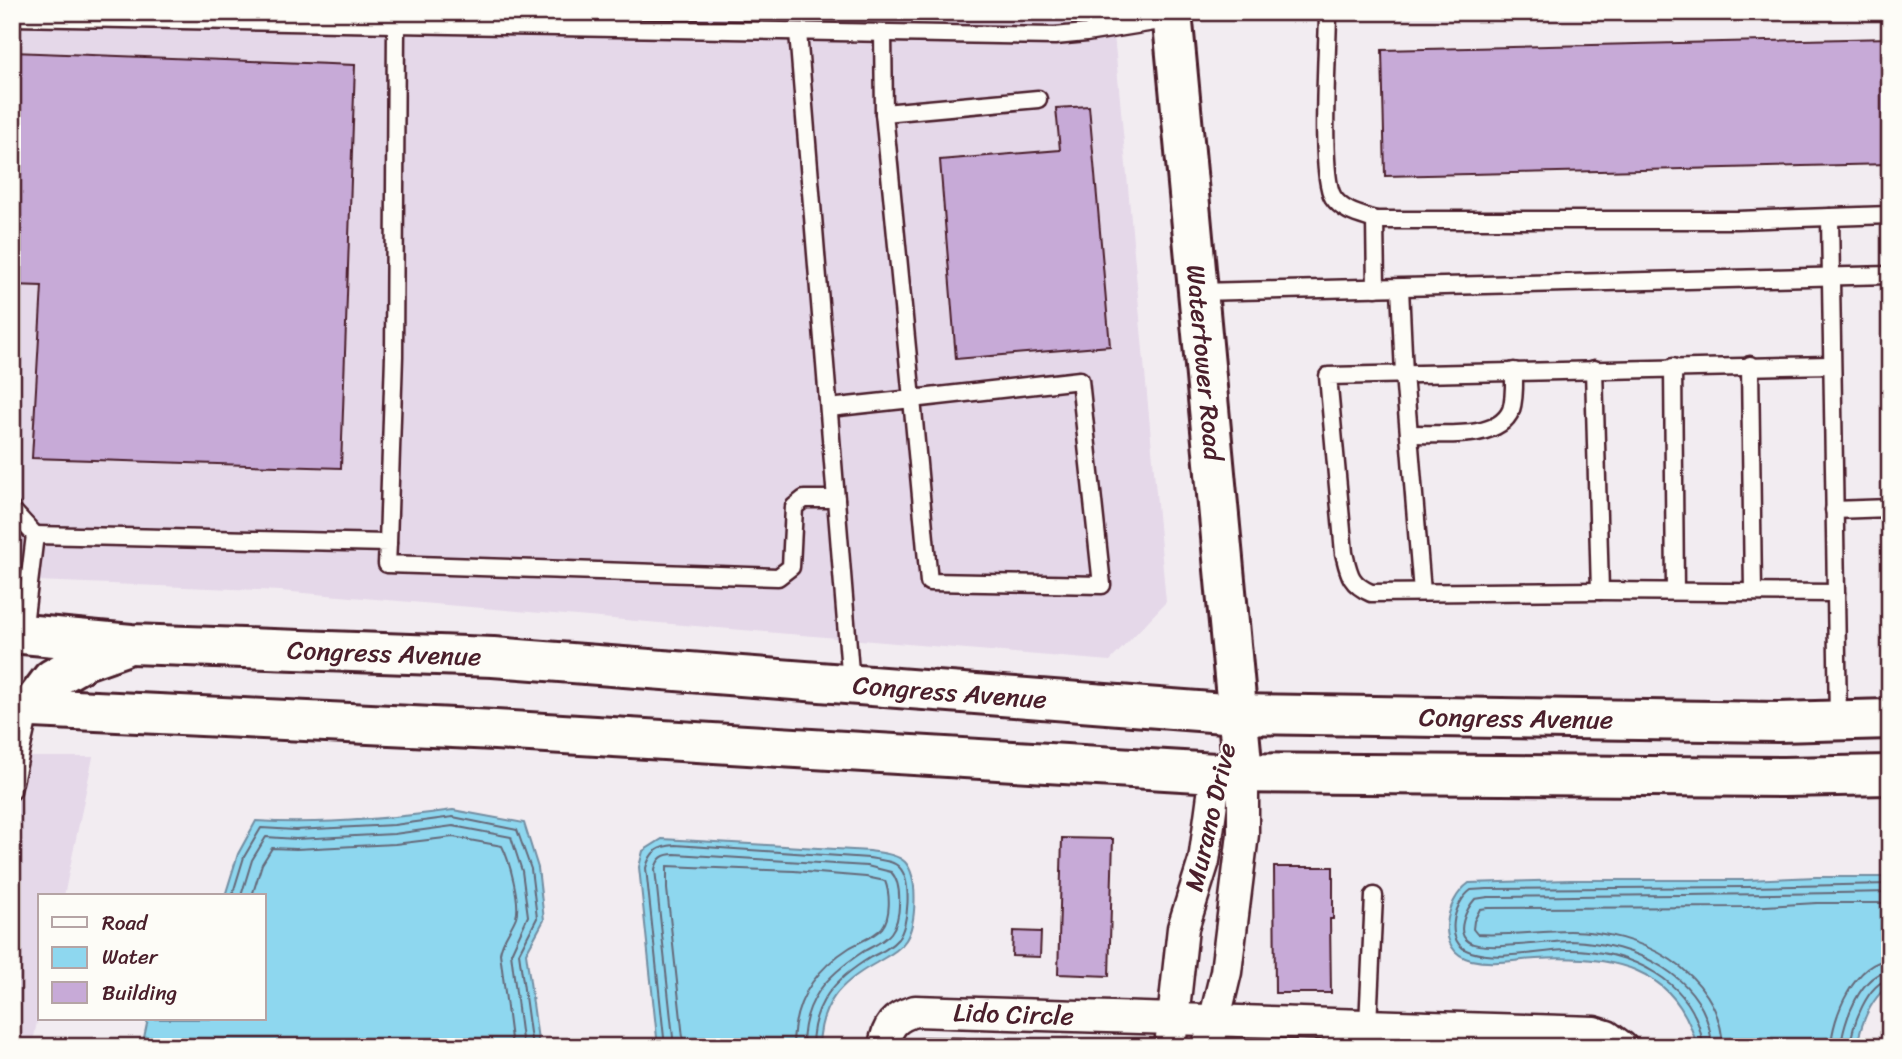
<svg xmlns="http://www.w3.org/2000/svg" width="1902" height="1059" font-family="Sriracha,sans-serif">
	<rect width="100%" height="100%" fill="#f2ecf1"/>
	<filter id="ink" filterUnits="userSpaceOnUse"><feTurbulence type="fractalNoise" baseFrequency=".0143" numOctaves="2"/><feDisplacementMap in="SourceGraphic" scale="14" xChannelSelector="R" yChannelSelector="G"/><feConvolveMatrix kernelMatrix="1 2 1 2 8 2 1 2 1" color-interpolation-filters="sRGB"/></filter>
	<g filter="url(#ink)">
		<g fill="#e5d8e9">
			<path d="M12,12H1112L1166,602L1110,661L280,591L12,580Z"/>
			<path d="M12,757H93L64,896H40V1007L32,1047H12Z"/>
		</g>
		<g fill="#8ed7ef" stroke="#738da1" stroke-width="2">
			<path d="M453,810L524,823L538,868L544,920L526,953L539,1047H142L148,1019H264V896H225L238,854L256,821C322,825 388,819 453,810Z"/>
			<path d="M662,839L870,851C881,853 897,854 905,862C919,877 916,924 906,940C899,951 887,956 876,963C840,983 820,1004 819,1047H658L639,867L643,851Z"/>
			<path d="M1816,877H1890V984C1870,1000 1861,1022 1857,1047H1697C1677,965 1610,955 1536,959C1515,960 1492,965 1471,960C1434,951 1445,900 1469,883L1571,880H1747Z"/>
		</g>
		<g fill="none" stroke-linecap="round" stroke-linejoin="round">
			<g stroke="#656979" stroke-width="2">
				<path d="M232,896L244,857L261,828L295,830L394,825L453,817L517,830L531,869L537,918L519,953L532,1047"/>
				<path d="M241,896L252,860L266,837L296,839L394,834L453,826L511,837L522,871L528,916L511,953L523,1047"/>
				<path d="M252,896L262,864L272,848L296,849L395,844L453,837L502,846C509,859 521,903 516,917C511,930 502,939 500,953L512,1047"/>
				<path d="M665,1047L646,868C650,852 658,846 675,845L869,858C877,860 893,860 899,867C912,880 909,925 898,939C890,948 881,952 871,957C835,979 812,1003 812,1047"/>
				<path d="M674,1047L655,869C658,858 663,854 675,854L867,866L891,872C903,884 901,920 891,933C884,942 873,946 864,951C826,976 803,1000 803,1047"/>
				<path d="M684,1047L667,889V866L794,871L866,877L885,881C890,893 891,917 882,928C874,937 859,942 849,948C813,971 793,1004 793,1047"/>
				<path d="M1703,1047C1697,980 1627,949 1567,950C1537,951 1500,961 1471,952C1443,944 1453,903 1471,890L1487,889L1747,887L1890,884"/>
				<path d="M1712,1047C1708,975 1633,943 1571,941C1549,941 1484,952 1469,942C1454,933 1467,908 1475,899L1488,897C1622,895 1756,895 1890,892"/>
				<path d="M1723,1047C1720,969 1637,931 1570,931C1539,931 1508,936 1477,934L1473,929L1474,921L1480,909L1488,908L1747,907L1817,903H1890"/>
				<path d="M1831,1047C1832,1017 1855,961 1890,960"/>
				<path d="M1841,1047C1843,1022 1861,972 1890,971"/>
				<path d="M1850,1047C1852,1026 1867,983 1890,979"/>
			</g>
		</g>
		<g fill="#c7aad7" stroke="#4a1f2b" stroke-width="2">
			<path d="M1890,38V164L1385,176L1382,50Z"/>
			<path d="M12,52L355,65L341,468L32,458L42,286L12,285Z"/>
			<path d="M1089,106L1110,346L956,359L940,160L1060,150L1056,108Z"/>
			<path d="M1062,838L1113,839L1109,976L1058,974Z"/>
			<path d="M1274,867H1333V919H1330L1331,993H1275Z"/>
			<path d="M1013,931L1041,932L1040,957L1012,956Z"/>
			<path d="M923,1037L965,1038V1047H923Z"/>
			<path d="M1083,1042L1126,1043V1047H1083Z"/>
		</g>
		<g fill="none" stroke-linecap="round" stroke-linejoin="round">
			<g stroke="#4a1f2b" stroke-width="21">
				<g id="service">
					<path d="M1328,12C1328,46 1319,174 1333,197C1343,212 1360,215 1375,220"/>
					<path d="M12,17L1055,36L1086,33L1173,19"/>
					<path d="M798,32L851,684"/>
					<path d="M884,113L1038,99"/>
					<path d="M1830,217L1838,720"/>
					<path d="M1376,288L1375,220H1737L1890,215"/>
					<path d="M1400,288L1404,374L1422,592"/>
					<path d="M1198,292L1890,275"/>
					<path d="M1750,365L1753,592"/>
					<path d="M1831,365L1328,376L1344,553C1349,574 1350,584 1371,593L1600,591L1836,593"/>
					<path d="M1673,367L1675,591"/>
					<path d="M1594,369L1600,591"/>
					<path d="M829,408L912,399L929,582L1102,585L1080,380L912,399L884,113L883,34"/>
					<path d="M1409,434C1437,433 1498,442 1511,410C1515,398 1514,383 1514,371"/>
					<path d="M12,510L35,535L23,633"/>
					<path d="M1834,510L1890,508"/>
					<path d="M35,535L388,543L387,564L778,577L791,567L794,507L804,499H836"/>
					<path d="M388,543L394,356L396,25"/>
					<path d="M12,791L31,707"/>
					<path d="M1368,1025L1374,896"/>
				</g>
			</g>
			<g stroke="#4a1f2b" stroke-width="35">
				<g id="minor">
					<path id="s1" d="M884,1047C887,1026 894,1017 915,1011L1594,1032L1607,1036L1622,1047"/>
					<path d="M1170,1047L1183,928L1204,861L1216,773"/>
					<path d="M1208,1047L1226,972L1243,834V773"/>
				</g>
			</g>
			<g stroke="#4a1f2b" stroke-width="44">
				<g id="tertiary">
					<path id="s2" d="M1172,12L1243,773"/>
					<path id="s3" d="M12,633L131,644L493,657L1237,714L1778,722L1890,719"/>
					<path d="M12,707L495,730L1216,773L1783,777L1890,775"/>
					<path d="M31,707L52,679L85,660L122,647"/>
				</g>
			</g>
			<use href="#service" stroke="#fdfcf7" stroke-width="16"/>
			<use href="#minor" stroke="#fdfcf7" stroke-width="30"/>
			<use href="#tertiary" stroke="#fdfcf7" stroke-width="38"/>
		</g>
	</g>
	<g text-anchor="middle" stroke-width="5" stroke-linejoin="round" paint-order="stroke">
		<g font-size="26" fill="#4a1f2b" stroke="#fdfcf7">
			<text dy="9" stroke="none"><textPath href="#s2" startOffset="352">Watertower Road</textPath></text>
			<text dy="9" stroke="none"><textPath href="#s3" startOffset="373">Congress Avenue</textPath></text>
			<text dy="9" stroke="none"><textPath href="#s3" startOffset="940">Congress Avenue</textPath></text>
			<text dy="9" stroke="none"><textPath href="#s3" startOffset="1507">Congress Avenue</textPath></text>
			<text transform="translate(1210 817) rotate(-77)" y="9">Murano Drive</text>
			<text dy="9" stroke="none"><textPath href="#s1" startOffset="150">Lido Circle</textPath></text>
		</g>
	</g>
	<rect width="1902" height="1059" fill="none" stroke="#fdfcf7" stroke-width="42"/>
	<rect x="21" y="21" width="1860" height="1017" fill="none" stroke="#4a1f2b" stroke-width="2.5" filter="url(#ink)"/>
	<rect x="38" y="894" width="228" height="126" fill="#fdfcf7" stroke="#b5a4a5" stroke-width="2"/>
	<rect x="52" y="917" width="35" height="10" fill="#fdfcf7" stroke="#b5a4a5" stroke-width="2"/>
	<text x="102" y="930" font-size="21" fill="#4a1f2b">Road</text>
	<rect x="52" y="947" width="35" height="21" fill="#8ed7ef" stroke="#b5a4a5" stroke-width="2"/>
	<text x="102" y="964" font-size="21" fill="#4a1f2b">Water</text>
	<rect x="52" y="982" width="35" height="21" fill="#c7aad7" stroke="#b5a4a5" stroke-width="2"/>
	<text x="102" y="1000" font-size="21" fill="#4a1f2b">Building</text>
</svg>
